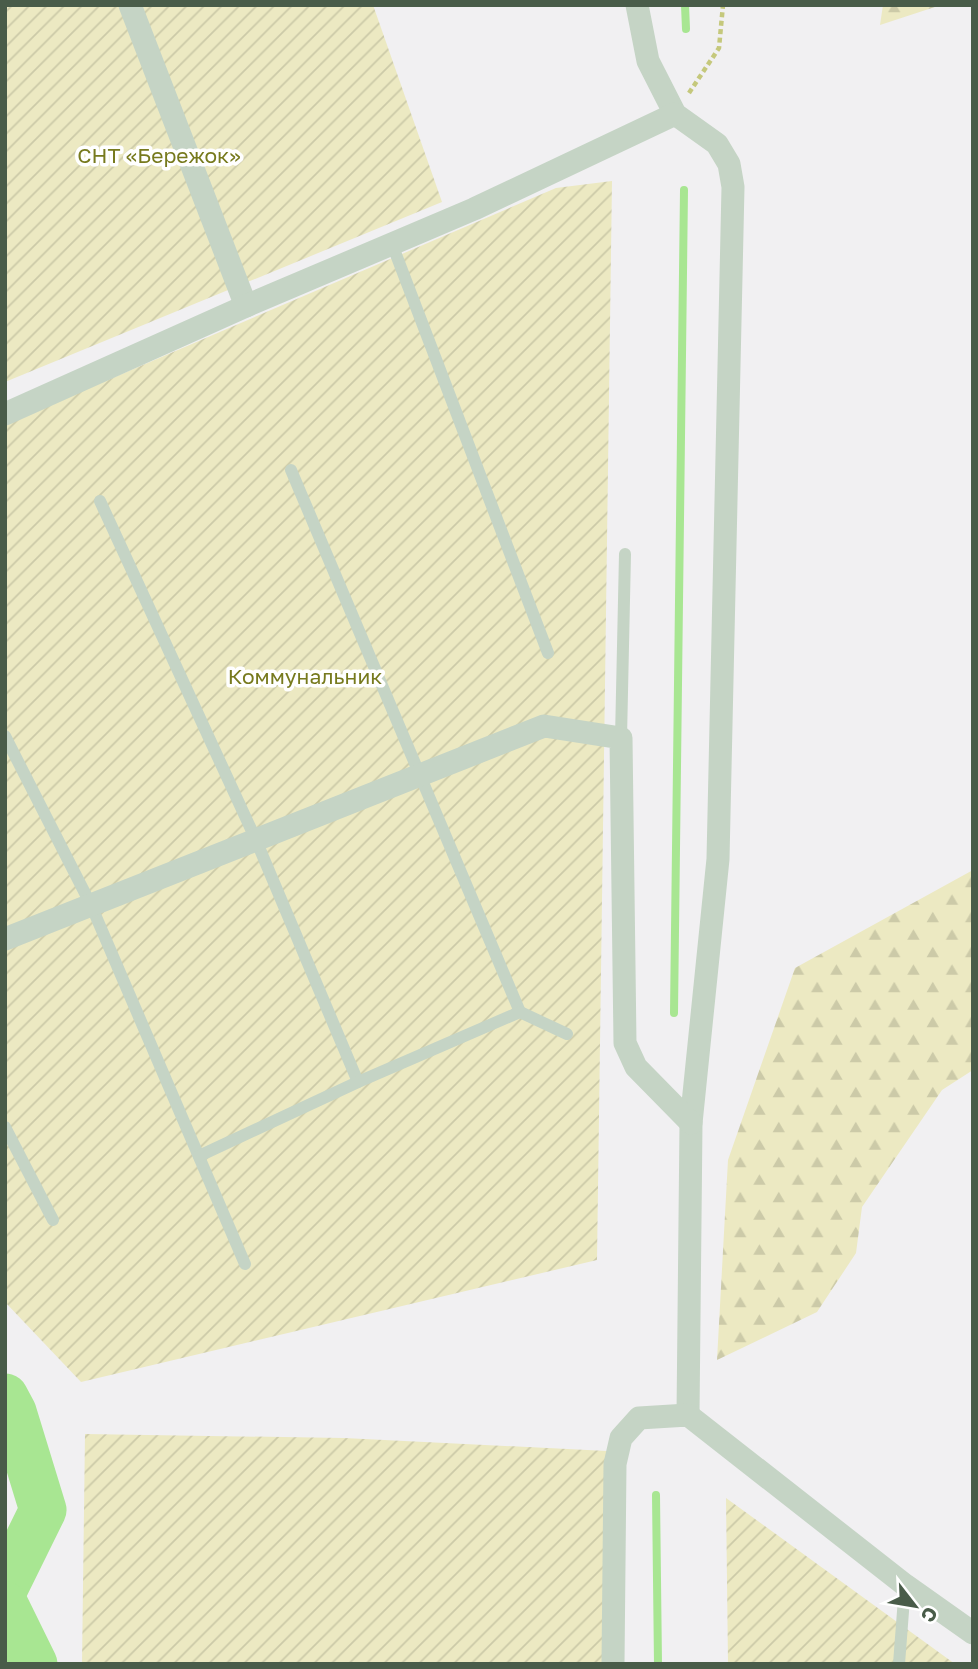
<svg xmlns="http://www.w3.org/2000/svg" width="978" height="1669" font-family="'Golos Text',sans-serif">
	<defs>
		<pattern id="forest-firs" width="22" height="20" patternUnits="userSpaceOnUse" patternTransform="scale(1.75)"><rect width="22" height="20" fill="#ece9c2"/><path d="M5 1l3.5 6h-7zM16 11l3.5 6h-7z" fill="#cccaa8"/></pattern>
		<pattern id="garden-furrows" width="10" height="10" patternUnits="userSpaceOnUse" patternTransform="scale(1.75)"><rect width="10" height="10" fill="#ece9c2"/><path d="M-1 1l2-2M0 10L10 0M9 11l2-2" fill="none" stroke="#cccaa8"/></pattern>
	</defs>
	<rect width="100%" height="100%" fill="#f1f0f2"/>
	<g fill="url(#forest-firs)">
		<path d="M883,5H941L880,25Z"/>
		<path d="M973,870V1070L942,1090L862,1207L856,1253L817,1312L717,1360L728,1160L795,968Z"/>
	</g>
	<g fill="url(#garden-furrows)">
		<path d="M5,5H373L442,202L5,382Z"/>
		<path d="M612,181L597,1260L81,1382L5,1302V424L556,188Z"/>
		<path d="M85,1434L344,1438L607,1451L602,1664H82Z"/>
		<path d="M726,1498L955,1664H728Z"/>
	</g>
	<g fill="none" stroke-linecap="round" stroke-linejoin="round">
		<g stroke="#a8e692" stroke-width="8">
			<path d="M685,5L686,29"/>
			<path d="M674,1013L684,190"/>
			<path d="M656,1495L658,1664"/>
		</g>
		<g stroke="#a8e692" stroke-width="47">
			<path d="M5,1397L13,1412L43,1510L5,1587"/>
			<path d="M5,1605L34,1664"/>
		</g>
		<path stroke="#c5c87c" stroke-width="4.5" stroke-dasharray="5 3.5" stroke-linecap="butt" d="M689,93L719,48L723,5"/>
		<g stroke="#c5d4c5" stroke-width="12">
			<path d="M392,244L548,653"/>
			<path d="M291,470L520,1012"/>
			<path d="M100,501L256,840L358,1082"/>
			<path d="M5,736L91,905L245,1264"/>
			<path d="M621,738L625,554"/>
			<path d="M5,1127L53,1220"/>
			<path d="M199,1156L358,1082L520,1012L567,1034"/>
			<path d="M899,1664L905,1585"/>
		</g>
		<g stroke="#c5d4c5" stroke-width="23">
			<path d="M130,5L246,306"/>
			<path d="M637,5L648,61L675,114L717,144L729,164L733,187L718,859L691,1123L688,1415"/>
			<path d="M5,414L246,306L474,209L675,114"/>
			<path d="M5,939L544,726L621,738L625,1043L636,1067L691,1123"/>
			<path d="M613,1664L615,1464L621,1438L639,1418L688,1415L905,1585L973,1633"/>
		</g>
	</g>
	<g text-anchor="middle" stroke-width="7" stroke-linejoin="round" paint-order="stroke">
		<g font-size="21" fill="#777a1e" stroke="#fff">
			<text x="159" y="163">СНТ «Бережок»</text>
			<text x="305" y="684">Коммунальник</text>
		</g>
	</g>
	<rect width="978" height="1669" fill="none" stroke="#495c49" stroke-width="14"/>
	<g transform="translate(915 1606) rotate(121)" stroke="#ffffff" stroke-width="5" paint-order="stroke">
	<path d="M0-5L12 26L0 18L-12 26Z" fill="#495c49"/>
	<text y="-10" font-size="19" font-weight="bold" text-anchor="middle" fill="#495c49">С</text>
	</g>
</svg>
